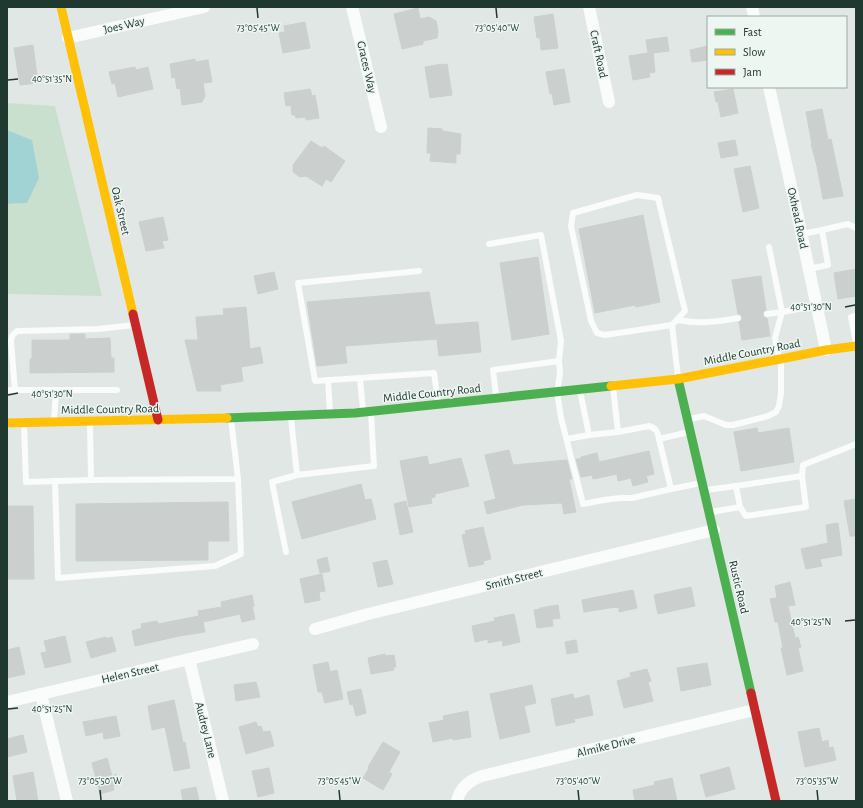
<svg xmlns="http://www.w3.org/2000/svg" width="863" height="808" font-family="'Alegreya Sans',sans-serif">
	<rect width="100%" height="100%" fill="#e1e7e4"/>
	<path fill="#c9e0cf" d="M7,103L55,106L102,296L7,294V204L27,203L32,140L7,130Z"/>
	<path fill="#a1d3d5" d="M7,130L32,140L39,178L27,203L7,204Z"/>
	<g fill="#cbd0ce" stroke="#cad0cd">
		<path d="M418,8L420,19L429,17L436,21L438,30L437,38L423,41V44L402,49L394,14Z"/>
		<path d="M553,14L558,48L541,50L540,38H537L534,17Z"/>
		<path d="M305,22L310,48L283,53L279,33L285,32L284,26Z"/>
		<path d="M667,37L669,51L653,53L655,72L649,73L650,77L633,80L629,56L648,53L646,40Z"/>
		<path d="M33,45L38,83L20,85L14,48Z"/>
		<path d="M708,46V60L692,62L690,50Z"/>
		<path d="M195,59V62L208,60L212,82L203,83L205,96L202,102L182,105L180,88L177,89L175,77L172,78L170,64Z"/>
		<path d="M442,64V65L447,64L452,95L430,98L425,67Z"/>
		<path d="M135,67L136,70L148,67L153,89L118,97L115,83L112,84L109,72Z"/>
		<path d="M564,69L570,102L554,105L552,93L550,94L546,72Z"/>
		<path d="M310,89L312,96L315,95L319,118L306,120V117L296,118L295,115H292L291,105L286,106L284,93Z"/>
		<path d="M733,89L738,113L721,117L718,102H716L714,92Z"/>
		<path d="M822,109L828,140L831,139L843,196L823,199L817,166L811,144H812L806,112Z"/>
		<path d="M428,128L442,129V131L461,134L460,154H456V163L430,161L431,153H427Z"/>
		<path d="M735,140L738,155L721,158L718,143Z"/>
		<path d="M311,141L322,148L324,146L345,161L331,182L326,179L322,186L306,176L300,177L293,172V165Z"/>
		<path d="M750,166L759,208L743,212L734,169Z"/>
		<path d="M643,215L660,302L636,307L635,305L595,313L579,229Z"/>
		<path d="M163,217L168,240L162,241L164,248L146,251L139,222Z"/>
		<path d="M538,257L549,334L512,340L500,263Z"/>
		<path d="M856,269V296L838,299L834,273Z"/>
		<path d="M274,272L278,289L258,294L254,276Z"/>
		<path d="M761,276L766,310L763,312V315L765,318H767L770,336L742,340L739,322L741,321L742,318L741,315L738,314L732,280Z"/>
		<path d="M429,292L435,325L478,322L481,352L439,356L437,339L345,346L347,363L317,366L307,302Z"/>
		<path d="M246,307L250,349L260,347L263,363L241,367L243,381L220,385L221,391H197L185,340H198L196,317L224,315L223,309Z"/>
		<path d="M70,334H85V339L110,338L111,358H114V372L30,373V359H32V340H70Z"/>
		<path d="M757,428L758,433L789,428L794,462L741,471L734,432Z"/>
		<path d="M509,450L513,465L567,460L572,479H569L576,512L564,514L562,503L523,505L487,514L484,502L496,499L485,455Z"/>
		<path d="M649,451L654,474L646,476L648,482L633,486L631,478L618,481L617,474L593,479L592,475L581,477L576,459H581V457L597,453L599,462Z"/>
		<path d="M427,456L429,465L461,458L469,486L435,494V497L431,498L432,503L409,507L400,461Z"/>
		<path d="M361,484L365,500L371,499L376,519L302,539L292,502Z"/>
		<path d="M856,499V536H850L844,501Z"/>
		<path d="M406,501L413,532L400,535L394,504Z"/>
		<path d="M228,502L229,541H208V560L76,561V504Z"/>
		<path d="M7,506H33L34,579H7Z"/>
		<path d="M838,523L842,555L820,559L822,566L806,569L801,549L828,543L826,525Z"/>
		<path d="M483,527L491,559L483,561L484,564L469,567L462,535L466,534L465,531Z"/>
		<path d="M327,557L330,571L320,573L317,560Z"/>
		<path d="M387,560L393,584L378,587L373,563Z"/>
		<path d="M322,574L325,591L319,592L320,600L305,603L300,579Z"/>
		<path d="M790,582L795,605L788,606L795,638L798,637L801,647L798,648L803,671L787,675L781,648H783L778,622H775L770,599L777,598L775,586Z"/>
		<path d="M691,587L695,606L658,614L654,595Z"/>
		<path d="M633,590L637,608L619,612V608L616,607L584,612L582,600Z"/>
		<path d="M252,595L254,606H252L255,619L242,622L240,614L203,622L205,632L179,636L135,646L132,631L142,628L141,624L157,621L158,624L199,616L198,611L222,607L221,602Z"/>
		<path d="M558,605L560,618L552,619L553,626L537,628L534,610L540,609V608Z"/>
		<path d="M514,614L520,642L503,646L502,640L488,643V639L475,642L472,626L495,621L494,618Z"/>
		<path d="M65,636L71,662L45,668L41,653L47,652L44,641Z"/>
		<path d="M106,637V639L112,637L116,651L91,658L86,642Z"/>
		<path d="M576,640L578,652L567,654L565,642Z"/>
		<path d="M19,647L25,674L7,678V650Z"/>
		<path d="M385,654V656L394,655L396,667H393L394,670L371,674L368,658Z"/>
		<path d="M328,662L330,672L337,670L343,699L325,703L322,692H318L313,665Z"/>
		<path d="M707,663L711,685L681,691L677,668Z"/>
		<path d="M647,669L651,681L648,682L653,701L624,708L617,681L631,677L630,673Z"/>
		<path d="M256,682L260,697L236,701L234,685Z"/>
		<path d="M532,685L536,703L524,706L530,732L500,739L490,694Z"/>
		<path d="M361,689L366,713L356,716L353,704L350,705L347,692Z"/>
		<path d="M573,694L574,699L589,695L593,715L574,719L575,722L556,726L551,699Z"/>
		<path d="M174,700L183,743L185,742L190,768L174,771L165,727L152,730L148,706Z"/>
		<path d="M468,711L471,737L453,740V738L433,742L429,723L444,720L443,716Z"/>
		<path d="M116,716L120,736L104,739L103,732L86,736L83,722Z"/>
		<path d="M256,722L258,727L261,726L263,732L270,731L274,746L246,754L239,727Z"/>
		<path d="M819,728L822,742L828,740L829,748L833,747L836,760L805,767L798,732Z"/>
		<path d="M23,735L27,752L7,757V739Z"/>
		<path d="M383,742L400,752L389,772L392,774L383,790L363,778L369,768L368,767Z"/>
		<path d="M107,758L112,776L116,774L118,785L113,786L114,790L100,794L92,763Z"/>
		<path d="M729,767L735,789L706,797L700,775Z"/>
		<path d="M269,768L274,793L258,797L252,771Z"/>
		<path d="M33,772L38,801H17L13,776Z"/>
		<path d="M672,778L677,801H635L633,790L655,785L654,782Z"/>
		<path d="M196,787L199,801H183L181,790Z"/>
	</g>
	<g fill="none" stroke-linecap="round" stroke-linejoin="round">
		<g stroke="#fafbfb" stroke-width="6">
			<path d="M637,195L658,198L685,311L672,325L605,335L597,333L591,321L571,226L573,213Z"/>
			<path d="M802,234L822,230"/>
			<path d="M489,244L541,235L561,341L559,361"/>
			<path d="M809,269L828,265L822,230L848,224L856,228"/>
			<path d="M419,271L298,283L315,381L434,373L438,401"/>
			<path d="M767,314L782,312L769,247"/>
			<path d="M856,316L851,317L856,343"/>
			<path d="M677,320C699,324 716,322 738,318"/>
			<path d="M672,325L678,377"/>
			<path d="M779,358L775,338L782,312L816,306"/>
			<path d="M360,379L363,410"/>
			<path d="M328,380L330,413"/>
			<path d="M7,390H117"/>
			<path d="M15,390L11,341L12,336L17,331L98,329L134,325"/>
			<path d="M496,395L493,370L559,361L560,373L557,392L561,418L583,504L604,500L620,498H632L671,489L659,439L689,432"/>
			<path d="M291,418L297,475L374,466L371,413"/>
			<path d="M690,419L704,416L726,425H733L768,416L776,412L779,406L781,393V361"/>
			<path d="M54,421L56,390"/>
			<path d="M90,423L91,480L238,479L231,419"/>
			<path d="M24,424L26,482L91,480"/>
			<path d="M618,432L649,426C656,428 658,432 659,439"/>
			<path d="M589,435L618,432L613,387"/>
			<path d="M567,439L589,435L580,391"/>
			<path d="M802,476L803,465L856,444"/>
			<path d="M55,481L58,578L215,566L241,554L238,479"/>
			<path d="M736,486L802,476L806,507L746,516L740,507"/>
			<path d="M671,489L701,483"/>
			<path d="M706,490L736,486L740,507L711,512"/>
			<path d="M286,552L272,482L297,475"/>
		</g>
		<g stroke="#fafbfb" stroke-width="12">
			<path d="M352,7L381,127"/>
			<path d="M589,7L609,102"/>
			<path d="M752,7L754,17"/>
			<path d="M68,38L204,7"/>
			<path d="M769,87L797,213L826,350"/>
			<path d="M315,629L368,614L714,530"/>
			<path d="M189,659L223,801"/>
			<path d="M41,694L67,801"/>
			<path d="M7,702L253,644"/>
			<path d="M457,801C460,788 470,780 482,776L754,710"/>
		</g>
		<g stroke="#4caf50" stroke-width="9">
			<path d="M678,379L751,693"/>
			<path d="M227,418L355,413L611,386"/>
		</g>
		<g stroke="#ffc107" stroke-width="9">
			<path d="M61,7L133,314"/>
			<path d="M611,386L678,379L826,350L856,346"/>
			<path d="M7,423L227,418"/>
		</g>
		<g stroke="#c62828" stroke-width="9">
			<path d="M133,314L158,420"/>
			<path d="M751,693L776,801"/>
		</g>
	</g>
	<path fill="none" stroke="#203930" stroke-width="1.5" d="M257,8L258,18M496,8L497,18M8,80L18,79M845,307L855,305M8,395L18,393M845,621L855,620M8,709L18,708M100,790L101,800M339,790L340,800M578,790L579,800M817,790L818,800"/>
	<g text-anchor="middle" stroke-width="3" stroke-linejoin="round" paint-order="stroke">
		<g font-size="12" fill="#203930" stroke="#eef6f2">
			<text transform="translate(124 25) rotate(-13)" y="4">Joes Way</text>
			<text transform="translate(599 54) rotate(78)" y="4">Craft Road</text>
			<text transform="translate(367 67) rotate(77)" y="4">Graces Way</text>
			<text transform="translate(121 211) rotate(77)" y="4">Oak Street</text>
			<text transform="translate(798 218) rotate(78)" y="4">Oxhead Road</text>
			<text transform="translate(752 352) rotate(-11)" y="4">Middle Country Road</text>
			<text transform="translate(432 393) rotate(-6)" y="4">Middle Country Road</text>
			<text transform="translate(110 409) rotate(-1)" y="4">Middle Country Road</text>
			<text transform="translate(514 579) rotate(-14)" y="4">Smith Street</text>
			<text transform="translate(739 587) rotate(77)" y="4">Rustic Road</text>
			<text transform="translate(130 673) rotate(-13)" y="4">Helen Street</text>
			<text transform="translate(206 730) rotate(76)" y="4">Audrey Lane</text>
			<text transform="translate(606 746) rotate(-14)" y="4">Almike Drive</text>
		</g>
	</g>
	<g font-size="10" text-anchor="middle" fill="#203930" stroke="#eef6f2" stroke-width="3" stroke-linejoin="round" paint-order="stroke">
		<text x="258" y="31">73°05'45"W</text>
		<text x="497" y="31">73°05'40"W</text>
		<text x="52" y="82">40°51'35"N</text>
		<text x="811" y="310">40°51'30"N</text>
		<text x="52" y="397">40°51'30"N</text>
		<text x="811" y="625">40°51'25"N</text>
		<text x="52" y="712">40°51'25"N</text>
		<text x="100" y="784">73°05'50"W</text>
		<text x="339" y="784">73°05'45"W</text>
		<text x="578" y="784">73°05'40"W</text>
		<text x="817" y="784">73°05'35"W</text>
	</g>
	<rect width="863" height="808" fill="none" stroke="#203930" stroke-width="16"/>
	<rect x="707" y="16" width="140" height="72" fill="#eef6f2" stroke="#9caaa4"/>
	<rect x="715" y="29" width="20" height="6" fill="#4caf50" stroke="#9caaa4"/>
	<text x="743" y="36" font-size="12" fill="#203930">Fast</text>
	<rect x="715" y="49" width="20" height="6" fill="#ffc107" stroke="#9caaa4"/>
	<text x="743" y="56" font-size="12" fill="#203930">Slow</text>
	<rect x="715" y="69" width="20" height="6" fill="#c62828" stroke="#9caaa4"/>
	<text x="743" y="76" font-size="12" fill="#203930">Jam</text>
</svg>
